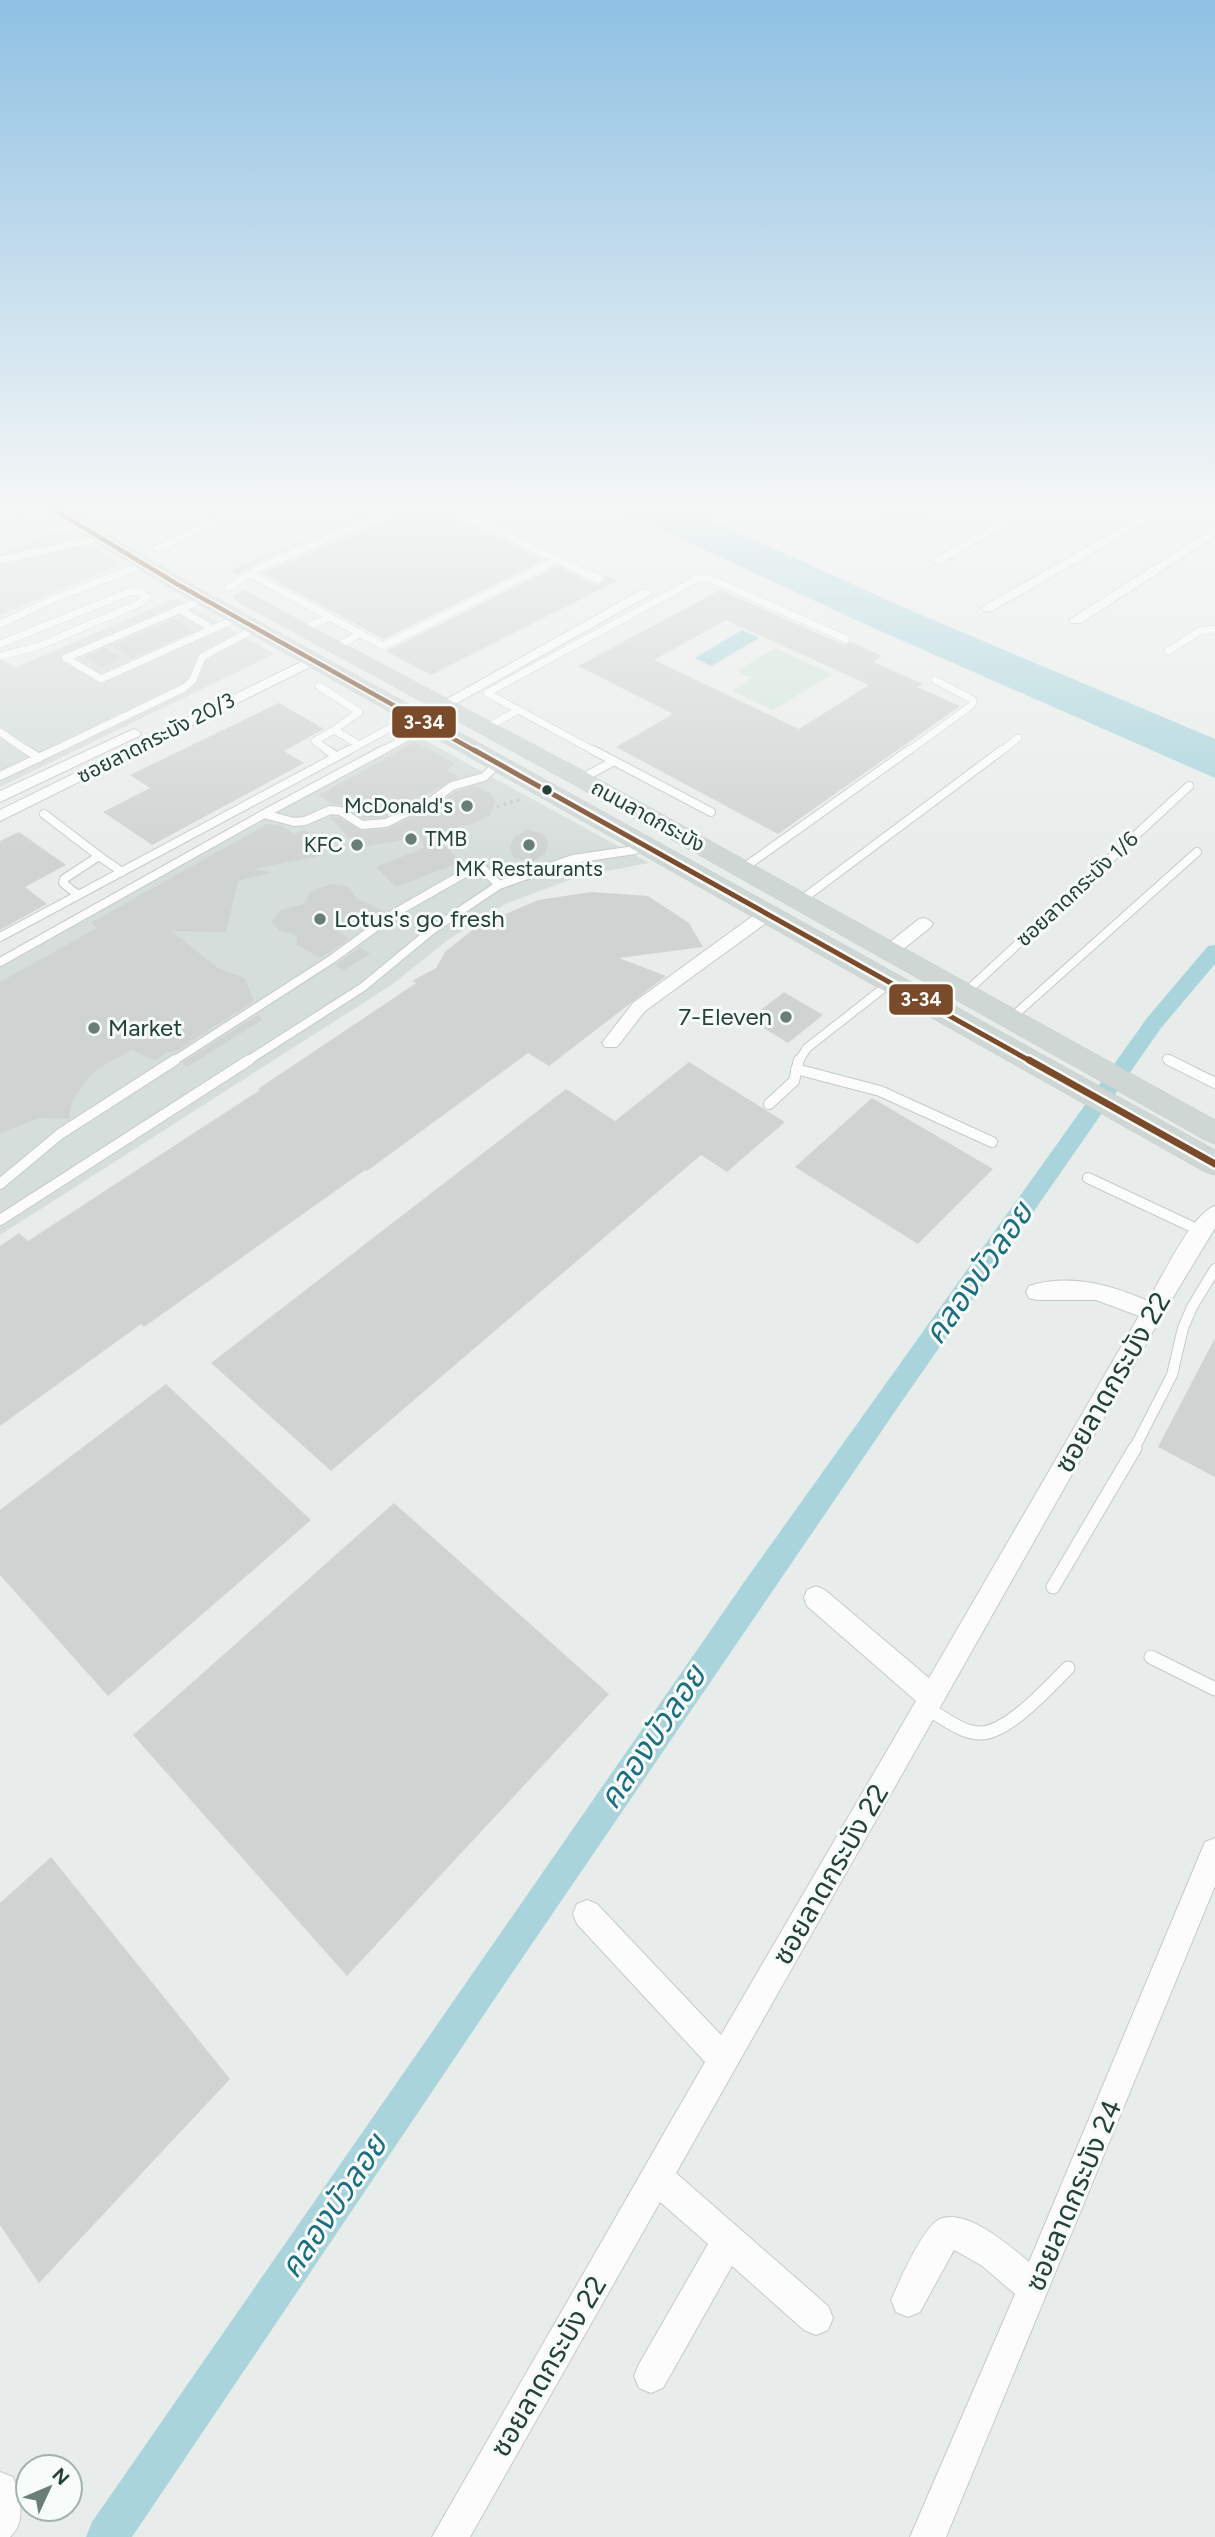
<svg xmlns="http://www.w3.org/2000/svg" width="1215" height="2537" font-family="Figtree,'Noto Sans Thai',sans-serif">
	<rect width="100%" height="100%" fill="#e8edeb"/>
	<g fill="#d6dedb">
		<path d="M63,529L122,564L0,615V554Z"/>
		<path d="M176,598L274,654L0,787V658L15,668Z"/>
		<path d="M408,731L649,863L580,876L507,903L448,940L390,986L0,1235V961Z"/>
	</g>
	<path fill="#d1e6d8" d="M775,648L832,674L773,710L732,691L752,678L737,671Z"/>
	<g fill="#a9d4db">
		<path d="M601,502H671L912,611L1215,739V778L878,630Z"/>
		<path d="M876,502H941L911,527L884,517L871,507Z"/>
		<path d="M742,630L759,638L711,666L695,658Z"/>
	</g>
	<g fill="none" stroke-linecap="round" stroke-linejoin="round">
		<path fill="#a9d4db" fill-rule="evenodd" d="M1215,945V964L1161,1028L898,1407L508,1979L132,2537H86L92,2522L747,1578L1147,1018L1208,946Z"/>
	</g>
	<g fill="#cfd4d2" fill-rule="evenodd">
		<path d="M396,502L257,562L237,575L230,571Z"/>
		<path d="M420,502H453L446,508L449,516L544,560L383,639L262,573L416,508Z"/>
		<path d="M558,566L597,585L604,582V575L617,581L431,675L386,651Z"/>
		<path d="M720,590L844,645L851,642L882,656L873,662L923,684L917,687L960,706L778,834L616,747L673,714L578,666ZM726,620L869,685L799,729L654,660Z"/>
		<path d="M174,619L194,631L132,658L112,646Z"/>
		<path d="M105,648L122,658L102,667L85,657Z"/>
		<path d="M279,703L324,729L284,751L304,763L152,845L103,812L150,788L130,775Z"/>
		<path d="M415,742L456,764L446,770L459,777L384,817L364,818L344,805L332,804L319,795Z"/>
		<path d="M475,786L490,793L495,802L490,815L477,822L434,834L461,862L396,887L376,867L424,848L420,837L359,848L330,817H338L362,831L387,829L436,806L455,792Z"/>
		<path d="M267,824L281,825L295,834L305,829L324,855L253,869L273,872L238,881L226,932L171,931L218,968L245,978L254,1001L175,1052H167L155,1061L132,1050L97,1069L84,1083L72,1102L69,1119L40,1118L0,1133V982L97,928L90,923Z"/>
		<path d="M527,830L544,834L548,843L545,854L532,862L514,858L510,847L514,837Z"/>
		<path d="M19,832L66,865L25,887L47,904L0,930V841Z"/>
		<path d="M332,884L348,887L357,899L385,911L338,931L349,939L321,958L296,945L297,935L280,931L272,922L280,910L304,904L310,892Z"/>
		<path d="M591,892L648,896L689,923L703,947L619,958L666,976L549,1066L528,1053L367,1171L365,1170L144,1327L141,1324L0,1426V1246L19,1233L28,1241L260,1090L258,1089L416,983L412,981L436,968L445,952L476,927L538,900Z"/>
		<path d="M360,947L370,954L344,970L335,965Z"/>
		<path d="M784,992L823,1015L788,1043L749,1019Z"/>
		<path d="M259,1014L262,1020L187,1067L182,1063Z"/>
		<path d="M689,1062L785,1122L727,1172L701,1155L331,1471L211,1363L566,1089L615,1121Z"/>
		<path d="M872,1098L993,1169L918,1244L795,1167Z"/>
		<path d="M1215,1338V1477L1158,1447Z"/>
		<path d="M166,1384L311,1520L108,1696L0,1575V1510Z"/>
		<path d="M394,1503L609,1694L347,1976L133,1735Z"/>
		<path d="M51,1857L230,2079L39,2283L0,2225V1903Z"/>
	</g>
	<g fill="none" stroke-linecap="round" stroke-linejoin="round">
		<g stroke="#c5cac8" stroke-width="8">
			<g id="service-far3">
				<path d="M467,502L452,510L599,579"/>
				<path d="M0,560L101,538"/>
				<path d="M252,575L383,646L557,560"/>
				<path d="M228,588L259,568L414,502"/>
				<path d="M179,609L213,629"/>
				<path d="M0,624L56,598L145,564"/>
				<path d="M303,629L330,617"/>
				<path d="M0,644L129,592H140L147,597L138,604L39,646L0,656"/>
				<path d="M336,647L360,634"/>
				<path d="M1168,651L1200,631L1215,629"/>
				<path d="M66,658L101,679L237,618"/>
				<path d="M66,658L204,599"/>
				<path d="M319,686L359,712L334,730"/>
				<path d="M487,727L519,710"/>
				<path d="M0,732L29,752"/>
				<path d="M51,752L184,688L193,680L202,657L256,628"/>
				<path d="M330,752L315,741L334,730L358,744"/>
				<path d="M346,752L414,715"/>
				<path d="M380,752L431,724"/>
				<path d="M596,752L487,693L697,579L706,578L718,582L846,639"/>
				<path d="M907,752L972,705L973,700L935,680"/>
				<path d="M1000,752L1018,738"/>
			</g>
		</g>
		<g stroke="#c5cac8" stroke-width="10">
			<g id="service-far2">
				<path d="M27,750L39,758"/>
				<path d="M327,750L336,756"/>
				<path d="M593,750L614,761"/>
				<path d="M0,776L55,750"/>
				<path d="M581,779L614,761L711,812"/>
				<path d="M44,814L99,856"/>
				<path d="M264,814L383,750"/>
				<path d="M742,869L909,750"/>
				<path d="M78,895L63,883L64,879L99,856L122,872"/>
				<path d="M800,901L1002,750"/>
				<path d="M0,937L349,750"/>
				<path d="M0,962L264,814L294,822L305,821L330,810L340,811L362,825L386,823L433,800L452,786L484,777L499,762"/>
				<path d="M966,992L1189,786"/>
				<path d="M1011,1018L1197,852"/>
				<path d="M1167,1059L1173,1062"/>
				<path d="M172,1062L332,959L395,913L479,865L499,885"/>
				<path d="M246,1062L363,987L432,930L499,885L573,859L635,850L642,845"/>
				<path d="M798,1062L807,1048L890,983"/>
			</g>
		</g>
		<g stroke="#c5cac8" stroke-width="12">
			<g id="service-far1">
				<path d="M1169,1060L1215,1083"/>
				<path d="M796,1069L880,1091L992,1142"/>
				<path d="M769,1104L794,1081L799,1060"/>
				<path d="M1088,1178L1201,1231"/>
				<path d="M0,1184L60,1134L175,1060"/>
				<path d="M0,1220L249,1060"/>
				<path d="M1134,1449L1172,1375L1183,1328L1192,1307L1215,1269"/>
			</g>
		</g>
		<g stroke="#c5cac8" stroke-width="15">
			<g id="service">
				<path d="M1053,1587L1135,1448"/>
				<path d="M1151,1657L1215,1689"/>
				<path d="M925,1707C941,1716 961,1733 980,1733C1008,1733 1049,1687 1068,1668"/>
			</g>
		</g>
		<g stroke="#c5cac8" stroke-width="2">
			<g id="minor">
				<path d="M32,502L47,503L0,522V514Z"/>
				<path d="M247,502H263L162,551L158,552L152,548Z"/>
				<path d="M1033,502H1048L941,563L937,564L931,560Z"/>
				<path d="M1166,502H1181L992,611L987,612L980,608Z"/>
				<path d="M1215,527V536L1081,623H1071L1069,620Z"/>
				<path d="M645,588L651,592L650,595L450,707H440L438,704Z"/>
				<path d="M313,656L318,657V663L0,821V810Z"/>
				<path d="M134,729L141,733L139,736L0,802V791Z"/>
				<path d="M767,909L773,910L775,914L773,918L645,1011L617,1047H605L602,1043L605,1039L633,1003L761,910Z"/>
				<path d="M925,918L933,923L931,927L897,954H885L882,950L885,946L919,919Z"/>
				<path d="M1215,1206V1228L1160,1319L676,2173L828,2306L833,2318L828,2330L816,2335L804,2330L732,2266L663,2388L651,2393L639,2388L634,2376L639,2364L708,2244L660,2202L470,2537H432L705,2062L577,1924L573,1914L577,1904L587,1900L597,1904L721,2035L916,1701L807,1606L804,1598L807,1590L816,1586L825,1590L929,1678L1139,1316L1096,1300H1037L1029,1298L1026,1292L1029,1286C1068,1273 1112,1285 1148,1301C1161,1279 1192,1213 1215,1206Z"/>
				<path d="M1215,1838V1886L946,2537H910L1015,2294L981,2265L954,2250L920,2312L908,2317L896,2312L891,2300C899,2282 922,2229 938,2220C965,2206 1010,2246 1029,2262L1205,1842Z"/>
				<path d="M0,2472L13,2477C20,2496 27,2522 10,2537H0Z"/>
			</g>
		</g>
		<g stroke="#c3ccc9" stroke-width="1">
			<g id="primary">
				<path d="M31,502H53L184,580L1215,1150V1175L1205,1172L170,588Z"/>
				<path d="M244,591L589,774L1215,1120V1144L1205,1140L573,784L237,601L234,597Z"/>
			</g>
		</g>
		<path stroke="#c3ccca" stroke-width="3.5" stroke-dasharray="2.5 4.5" stroke-linecap="butt" d="M497,807L522,799"/>
		<use href="#service-far3" stroke="#fcfcfc" stroke-width="7"/>
		<use href="#service-far2" stroke="#fcfcfc" stroke-width="8"/>
		<use href="#service-far1" stroke="#fcfcfc" stroke-width="10"/>
		<use href="#service" stroke="#fcfcfc" stroke-width="13"/>
		<use href="#minor" fill="#fcfcfc" fill-rule="evenodd"/>
		<use href="#primary" fill="#cfd7d5" fill-rule="evenodd"/>
		<g stroke="#f7fbf9" stroke-width="8">
			<path id="bus-1-far2" d="M41,502L177,584L477,752"/>
		</g>
		<g stroke="#f7fbf9" stroke-width="10">
			<path id="bus-1-far1" d="M474,750L1032,1062"/>
		</g>
		<g stroke="#f7fbf9" stroke-width="12">
			<path id="bus-1" d="M1029,1060L1215,1164"/>
		</g>
		<use href="#bus-1-far2" stroke="#7a4b2a" stroke-width="4.5"/>
		<use href="#bus-1-far1" stroke="#7a4b2a" stroke-width="5"/>
		<use href="#bus-1" stroke="#7a4b2a" stroke-width="7"/>
	</g>
	<linearGradient id="sky" x2="0" y2="1"><stop stop-color="#8fc1e3"/><stop offset="0.59" stop-color="#f5f7f6"/><stop offset="1" stop-color="#f5f7f6" stop-opacity="0"/></linearGradient>
	<rect width="1215" height="858" fill="url(#sky)"/>
	<circle fill="#24423a" stroke="#f7fbf9" stroke-width="2.5" cx="547" cy="790" r="6"/>
	<g fill="#697e78" stroke="#f7fbf9" stroke-width="2.5">
		<circle cx="467" cy="806" r="7"/>
		<circle cx="411" cy="839" r="7"/>
		<circle cx="357" cy="845" r="7"/>
		<circle cx="529" cy="845" r="7"/>
		<circle cx="320" cy="919" r="7"/>
		<circle cx="786" cy="1017" r="7"/>
		<circle cx="94" cy="1028" r="7"/>
	</g>
	<g text-anchor="middle" stroke-width="6" stroke-linejoin="round" paint-order="stroke">
		<g font-size="21" fill="#24423a" stroke="#f7fbf9">
			<text transform="translate(156 738) rotate(-27)" y="7">ซอยลาดกระบัง 20/3</text>
			<text transform="translate(648 816) rotate(29)" y="7">ถนนลาดกระบัง</text>
			<text transform="translate(1077 889) rotate(-43)" y="7">ซอยลาดกระบัง 1/6</text>
		</g>
		<g font-size="21" fill="#24423a" stroke="#f7fbf9" text-anchor="end">
			<text x="453" y="813">McDonald's</text>
			<text x="425" y="846" text-anchor="start">TMB</text>
			<text x="343" y="852">KFC</text>
			<text x="529" y="876" text-anchor="middle">MK Restaurants</text>
		</g>
		<g font-size="24" fill="#24423a" stroke="#f7fbf9" text-anchor="start">
			<text x="334" y="927">Lotus's go fresh</text>
			<text x="772" y="1025" text-anchor="end">7-Eleven</text>
			<text x="108" y="1036">Market</text>
		</g>
		<g font-size="28" fill="#24423a" stroke="#f7fbf9">
			<text transform="translate(1112 1382) rotate(-60)" y="10">ซอยลาดกระบัง 22</text>
			<text transform="translate(830 1874) rotate(-60)" y="10">ซอยลาดกระบัง 22</text>
			<text transform="translate(1073 2195) rotate(-67)" y="10">ซอยลาดกระบัง 24</text>
			<text transform="translate(548 2366) rotate(-60)" y="10">ซอยลาดกระบัง 22</text>
		</g>
		<g font-size="32" font-style="italic" fill="#1c6f80" stroke="#f7fbf9">
			<text transform="translate(978 1273) rotate(-55)" y="11">คลองบัวลอย</text>
			<text transform="translate(652 1737) rotate(-56)" y="11">คลองบัวลอย</text>
			<text transform="translate(333 2206) rotate(-56)" y="11">คลองบัวลอย</text>
		</g>
	</g>
	<g stroke="#f7fbf9" stroke-width="2.5">
		<rect x="391" y="705" width="66" height="34" rx="7" fill="#7a4b2a"/>
		<rect x="888" y="983" width="66" height="33" rx="7" fill="#7a4b2a"/>
	</g>
	<g font-size="19" text-anchor="middle" font-weight="bold" fill="#fff">
		<text x="424" y="729">3-34</text>
		<text x="921" y="1006">3-34</text>
	</g>
	<g transform="translate(49 2488) rotate(46)"><circle r="33" fill="#f7fbf9" stroke="#a3b1ad" stroke-width="2"/>
	<path d="M0-5L12 26L0 18L-12 26Z" fill="#697e78"/>
	<text y="-10" font-size="19" font-weight="bold" text-anchor="middle" fill="#24423a">N</text>
	</g>
</svg>
